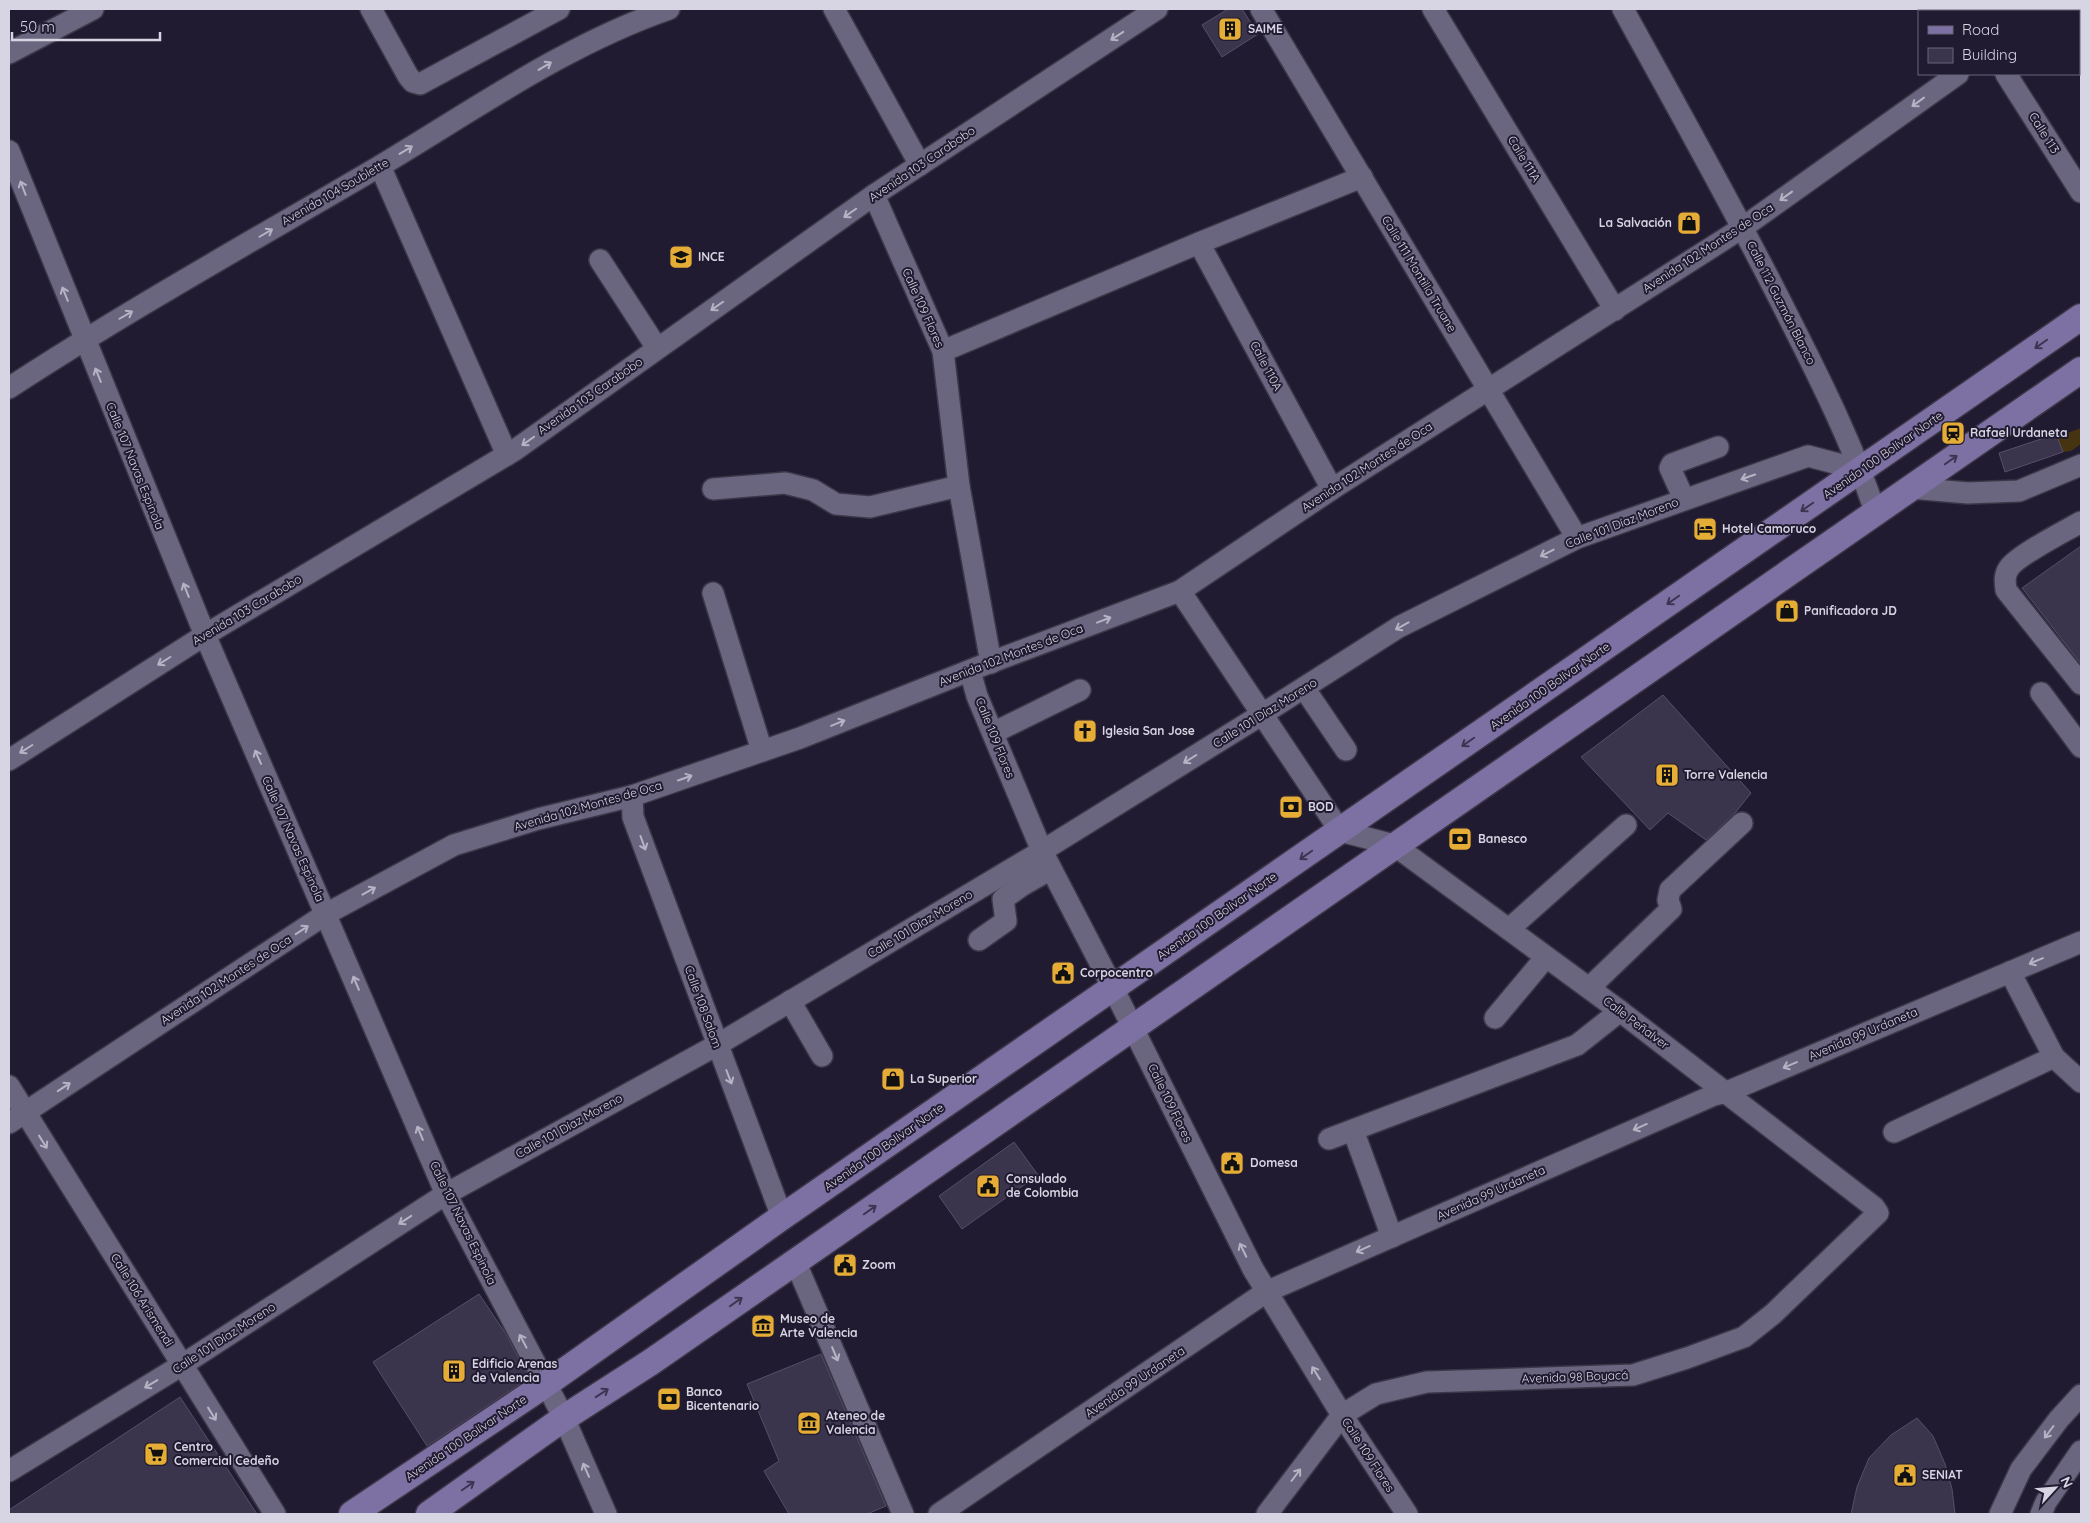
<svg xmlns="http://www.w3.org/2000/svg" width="2090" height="1523" font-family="Quicksand,sans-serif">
	<rect width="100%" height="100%" fill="#201b30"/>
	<path fill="#463410" d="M2081,428V444L2071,451L2063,452L2057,437Z"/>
	<g fill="#3a354c" stroke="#555068">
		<path d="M1228,9H1242L1258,34L1222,57L1202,25Z"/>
		<path d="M2056,434L2063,452L2005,472L1999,453Z"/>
		<path d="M2081,546V664L2022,588Z"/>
		<path d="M1663,695L1751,793L1735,813L1706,840L1668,813L1650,830L1581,757Z"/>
		<path d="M1014,1142L1038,1175L962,1229L939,1196Z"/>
		<path d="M479,1294L506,1334L529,1378L427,1446L373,1362Z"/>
		<path d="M821,1354L886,1506L867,1514H789L764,1471L779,1461L747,1384Z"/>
		<path d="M180,1397L257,1514H9V1510Z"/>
		<path d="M1917,1418L1933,1436L1945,1464L1952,1489L1955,1514H1851L1857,1487L1869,1458L1891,1435Z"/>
	</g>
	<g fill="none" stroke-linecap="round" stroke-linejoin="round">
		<g stroke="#3b3748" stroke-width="24">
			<g id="minor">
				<path d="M371,9L408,76L413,82L420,84L559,9"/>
				<path d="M834,9L920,165"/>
				<path d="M1261,9L1577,538"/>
				<path d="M1433,9L1615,310"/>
				<path d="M1623,9C1679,111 1736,212 1788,316C1821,381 1853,445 1876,514"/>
				<path d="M1965,9L1966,11"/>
				<path d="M2021,11L2023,9"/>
				<path d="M9,53L93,9"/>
				<path d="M2006,74L2081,192"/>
				<path d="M9,151L205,635L446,1194L564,1418L606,1514"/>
				<path d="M380,166L507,455"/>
				<path d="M874,195L943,351L959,486L991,663"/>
				<path d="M1199,243L1332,489"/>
				<path d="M600,260L657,348"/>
				<path d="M943,351L1199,243L1362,177"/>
				<path d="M9,388C130,309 256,239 380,166C474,110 565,45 669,9"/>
				<path d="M1911,488L1968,493L2019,491L2081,465"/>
				<path d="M713,489L785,483L813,490L836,504L870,507L959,486"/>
				<path d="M1684,499L1670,468L1672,464L1718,447"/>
				<path d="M2081,522C2065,531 2018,555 2009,568C2004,575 2005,582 2006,590L2081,684"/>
				<path d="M1180,591L1340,831L1394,845L1620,1011L1874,1207L1878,1213L1773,1314L1744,1337L1687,1358L1633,1375L1427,1382L1376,1394L1342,1415L1267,1514"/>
				<path d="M713,593L762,751"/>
				<path d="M970,671L977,696L1042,851L1113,988L1253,1269L1342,1415L1407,1514"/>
				<path d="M1304,688L1346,750"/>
				<path d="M2041,693L2081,747"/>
				<path d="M993,733L1080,690"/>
				<path d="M9,760L205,635L515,450L874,195L1157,9"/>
				<path d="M632,796L633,817L782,1217"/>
				<path d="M1509,929L1626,825"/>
				<path d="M979,940L1006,921L1003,899L1023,885L1051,869"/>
				<path d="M2010,972L2054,1057L2081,1082"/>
				<path d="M1589,988L1671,909L1668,900L1670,890L1742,823"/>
				<path d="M790,1001L822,1056"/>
				<path d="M1495,1018L1546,957"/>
				<path d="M9,1086L275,1514"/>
				<path d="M9,1123L326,914L454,845L538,819L632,796L800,738L981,666L1180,591L1332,489L1742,228L1958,74"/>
				<path d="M1353,1130L1392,1237"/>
				<path d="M1894,1132L2054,1057"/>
				<path d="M1329,1139L1577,1045L1620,1011"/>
				<path d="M795,1261L903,1514"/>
				<path d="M9,1471L182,1365L446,1194L717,1045L1042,851L1261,715L1399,627L1577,538L1808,456L1861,470"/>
				<path d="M939,1514L1266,1292L1714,1095L1727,1092L2081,942"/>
				<path d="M2000,1514L2021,1469L2059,1419L2081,1395"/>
				<path d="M2041,1514L2046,1502L2081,1451"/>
			</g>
		</g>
		<g stroke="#3b3748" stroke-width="29">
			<g id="major">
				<path d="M352,1514L546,1384L782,1217L2081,317"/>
				<path d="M429,1514L564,1418L651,1362L2081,370"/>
			</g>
		</g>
		<use href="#minor" stroke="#6b667f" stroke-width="21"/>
		<use href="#major" stroke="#7d71a3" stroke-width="26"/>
	</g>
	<defs><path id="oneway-shaft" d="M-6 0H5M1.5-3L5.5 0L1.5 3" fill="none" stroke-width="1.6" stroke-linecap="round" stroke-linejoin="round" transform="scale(1.25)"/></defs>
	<g stroke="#b7b3c5">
		<use href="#oneway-shaft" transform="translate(1117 36) rotate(147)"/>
		<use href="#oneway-shaft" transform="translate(545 66) rotate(-31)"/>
		<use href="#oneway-shaft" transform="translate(1918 102) rotate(144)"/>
		<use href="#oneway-shaft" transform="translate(406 150) rotate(-31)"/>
		<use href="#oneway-shaft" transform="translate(23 188) rotate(-111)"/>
		<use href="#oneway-shaft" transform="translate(1786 196) rotate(144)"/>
		<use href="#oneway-shaft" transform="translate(850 213) rotate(145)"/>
		<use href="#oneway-shaft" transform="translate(266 233) rotate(-30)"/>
		<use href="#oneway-shaft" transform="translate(65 294) rotate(-112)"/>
		<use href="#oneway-shaft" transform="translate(717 306) rotate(145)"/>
		<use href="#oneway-shaft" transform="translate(126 315) rotate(-30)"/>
		<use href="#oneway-shaft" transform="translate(98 375) rotate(-112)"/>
		<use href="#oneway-shaft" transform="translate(528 441) rotate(145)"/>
		<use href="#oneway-shaft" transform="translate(1748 477) rotate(161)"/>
		<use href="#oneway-shaft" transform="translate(1547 553) rotate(153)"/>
		<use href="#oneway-shaft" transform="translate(186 590) rotate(-112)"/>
		<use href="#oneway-shaft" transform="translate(1104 620) rotate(-21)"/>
		<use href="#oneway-shaft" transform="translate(1402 626) rotate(151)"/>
		<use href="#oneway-shaft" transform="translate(164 661) rotate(148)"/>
		<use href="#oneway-shaft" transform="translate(838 723) rotate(-22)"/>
		<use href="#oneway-shaft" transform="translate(26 749) rotate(148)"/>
		<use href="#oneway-shaft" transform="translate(258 757) rotate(-114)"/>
		<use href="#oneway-shaft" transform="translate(1190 759) rotate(148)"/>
		<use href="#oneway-shaft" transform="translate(685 778) rotate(-19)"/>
		<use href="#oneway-shaft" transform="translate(643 843) rotate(70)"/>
		<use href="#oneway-shaft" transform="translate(369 891) rotate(-29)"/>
		<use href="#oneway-shaft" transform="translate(302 930) rotate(-33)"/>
		<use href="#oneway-shaft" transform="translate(2036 961) rotate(157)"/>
		<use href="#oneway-shaft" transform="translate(356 983) rotate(-113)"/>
		<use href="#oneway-shaft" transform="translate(1790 1065) rotate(157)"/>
		<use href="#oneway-shaft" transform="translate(729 1077) rotate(69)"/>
		<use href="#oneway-shaft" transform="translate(64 1087) rotate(-33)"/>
		<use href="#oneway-shaft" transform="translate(1640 1127) rotate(156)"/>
		<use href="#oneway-shaft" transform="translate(420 1133) rotate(-113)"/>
		<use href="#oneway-shaft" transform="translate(43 1142) rotate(58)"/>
		<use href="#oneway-shaft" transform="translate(405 1220) rotate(147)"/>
		<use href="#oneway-shaft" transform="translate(1363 1249) rotate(156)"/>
		<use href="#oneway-shaft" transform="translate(1243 1250) rotate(-116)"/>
		<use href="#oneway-shaft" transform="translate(523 1341) rotate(-118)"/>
		<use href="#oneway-shaft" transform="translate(835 1354) rotate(67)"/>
		<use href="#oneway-shaft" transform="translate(1316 1373) rotate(-122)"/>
		<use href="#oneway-shaft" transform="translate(151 1384) rotate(149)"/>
		<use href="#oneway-shaft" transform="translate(212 1414) rotate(58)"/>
		<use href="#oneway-shaft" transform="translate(2049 1432) rotate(127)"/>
		<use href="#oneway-shaft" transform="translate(586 1470) rotate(-114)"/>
		<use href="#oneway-shaft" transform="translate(1296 1475) rotate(-53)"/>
	</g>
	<g stroke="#3c3552">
		<use href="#oneway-shaft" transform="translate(2041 344) rotate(145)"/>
		<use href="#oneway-shaft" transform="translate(1951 460) rotate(-35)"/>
		<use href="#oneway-shaft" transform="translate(1807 507) rotate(145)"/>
		<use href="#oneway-shaft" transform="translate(1673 600) rotate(145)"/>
		<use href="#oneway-shaft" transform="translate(1468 742) rotate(145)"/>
		<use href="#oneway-shaft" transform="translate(1306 855) rotate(145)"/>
		<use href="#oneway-shaft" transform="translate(870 1210) rotate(-35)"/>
		<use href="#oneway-shaft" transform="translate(736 1302) rotate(-35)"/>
		<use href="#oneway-shaft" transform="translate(602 1393) rotate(-33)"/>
		<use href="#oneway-shaft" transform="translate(468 1486) rotate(-35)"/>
	</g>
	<defs>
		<g id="building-square" transform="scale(1.25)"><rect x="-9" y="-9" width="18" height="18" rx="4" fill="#e5ad36" stroke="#201b30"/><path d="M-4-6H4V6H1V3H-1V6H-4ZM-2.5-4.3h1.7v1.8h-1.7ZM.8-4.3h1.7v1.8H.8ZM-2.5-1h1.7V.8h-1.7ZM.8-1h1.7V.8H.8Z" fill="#111"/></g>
		<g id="shop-square" transform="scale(1.25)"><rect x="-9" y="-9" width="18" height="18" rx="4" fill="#e5ad36" stroke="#201b30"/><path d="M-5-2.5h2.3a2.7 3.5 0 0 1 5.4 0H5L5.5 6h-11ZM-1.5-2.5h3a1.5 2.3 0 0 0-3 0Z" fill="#111"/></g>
		<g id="university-square" transform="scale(1.25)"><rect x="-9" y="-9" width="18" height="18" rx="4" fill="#e5ad36" stroke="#201b30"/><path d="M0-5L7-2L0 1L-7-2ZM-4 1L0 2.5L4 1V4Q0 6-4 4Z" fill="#111"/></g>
		<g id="station-square" transform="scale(1.25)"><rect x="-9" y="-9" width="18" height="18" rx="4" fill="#e5ad36" stroke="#201b30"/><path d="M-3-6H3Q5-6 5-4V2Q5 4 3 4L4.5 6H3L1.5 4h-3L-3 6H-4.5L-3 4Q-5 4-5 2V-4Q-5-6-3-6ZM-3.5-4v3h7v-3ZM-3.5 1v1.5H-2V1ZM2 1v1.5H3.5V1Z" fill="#111"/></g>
		<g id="hotel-square" transform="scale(1.25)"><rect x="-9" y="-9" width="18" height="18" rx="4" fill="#e5ad36" stroke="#201b30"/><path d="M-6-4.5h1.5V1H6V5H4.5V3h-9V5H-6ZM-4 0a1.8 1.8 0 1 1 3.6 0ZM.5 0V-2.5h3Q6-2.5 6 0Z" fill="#111"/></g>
		<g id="church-square" transform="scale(1.25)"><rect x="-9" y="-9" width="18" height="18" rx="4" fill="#e5ad36" stroke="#201b30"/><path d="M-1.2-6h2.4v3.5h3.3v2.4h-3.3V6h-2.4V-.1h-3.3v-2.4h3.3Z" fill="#111"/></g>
		<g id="bank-square" transform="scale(1.25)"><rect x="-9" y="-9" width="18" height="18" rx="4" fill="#e5ad36" stroke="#201b30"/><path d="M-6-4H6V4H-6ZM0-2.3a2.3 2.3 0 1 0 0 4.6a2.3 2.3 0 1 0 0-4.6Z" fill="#111"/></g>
		<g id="civic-square" transform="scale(1.25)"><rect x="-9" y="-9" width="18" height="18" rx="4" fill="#e5ad36" stroke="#201b30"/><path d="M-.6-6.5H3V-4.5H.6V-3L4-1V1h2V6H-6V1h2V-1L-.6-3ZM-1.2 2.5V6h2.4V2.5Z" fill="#111"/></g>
		<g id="museum-square" transform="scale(1.25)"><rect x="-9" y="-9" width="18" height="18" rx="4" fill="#e5ad36" stroke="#201b30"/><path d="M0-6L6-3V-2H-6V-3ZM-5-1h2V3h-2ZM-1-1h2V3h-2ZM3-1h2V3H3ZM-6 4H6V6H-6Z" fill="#111"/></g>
		<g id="supermarket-square" transform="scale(1.25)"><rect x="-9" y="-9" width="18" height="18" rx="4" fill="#e5ad36" stroke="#201b30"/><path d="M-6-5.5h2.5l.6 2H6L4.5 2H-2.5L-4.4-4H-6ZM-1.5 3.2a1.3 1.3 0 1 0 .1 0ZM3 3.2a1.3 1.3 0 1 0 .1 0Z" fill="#111"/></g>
	</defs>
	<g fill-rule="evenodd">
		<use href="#building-square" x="1230" y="29"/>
		<use href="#shop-square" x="1689" y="223"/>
		<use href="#university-square" x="681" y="257"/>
		<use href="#station-square" x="1953" y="433"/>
		<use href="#hotel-square" x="1705" y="529"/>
		<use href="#shop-square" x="1787" y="611"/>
		<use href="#church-square" x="1085" y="731"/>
		<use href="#building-square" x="1667" y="775"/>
		<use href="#bank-square" x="1291" y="807"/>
		<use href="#bank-square" x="1460" y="839"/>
		<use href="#civic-square" x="1063" y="973"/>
		<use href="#shop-square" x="893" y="1079"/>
		<use href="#civic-square" x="1232" y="1163"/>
		<use href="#civic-square" x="988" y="1186"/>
		<use href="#civic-square" x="845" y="1265"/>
		<use href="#museum-square" x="763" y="1326"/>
		<use href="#building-square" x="454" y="1371"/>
		<use href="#bank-square" x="669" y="1399"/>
		<use href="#museum-square" x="809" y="1423"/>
		<use href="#supermarket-square" x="156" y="1454"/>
		<use href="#civic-square" x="1905" y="1475"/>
	</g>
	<g text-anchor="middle" stroke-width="4" stroke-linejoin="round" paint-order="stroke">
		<g font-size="12" font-weight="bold" fill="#d7d4e3" stroke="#201b30" text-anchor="start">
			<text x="1248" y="33">SAIME</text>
			<text x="1672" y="227" text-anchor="end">La Salvación</text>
			<text x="698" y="261">INCE</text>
			<text x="1970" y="437">Rafael Urdaneta</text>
			<text x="1722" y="533">Hotel Camoruco</text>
			<text x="1804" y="615">Panificadora JD</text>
			<text x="1102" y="735">Iglesia San Jose</text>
			<text x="1684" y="779">Torre Valencia</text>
			<text x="1308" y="811">BOD</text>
			<text x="1478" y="843">Banesco</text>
			<text x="1080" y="977">Corpocentro</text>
			<text x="910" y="1083">La Superior</text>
			<text x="1250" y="1167">Domesa</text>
			<text x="1006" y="1183">Consulado<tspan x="1006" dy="14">de Colombia</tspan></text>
			<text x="862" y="1269">Zoom</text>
			<text x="780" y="1323">Museo de<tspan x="780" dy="14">Arte Valencia</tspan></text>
			<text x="472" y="1368">Edificio Arenas<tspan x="472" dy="14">de Valencia</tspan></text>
			<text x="686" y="1396">Banco<tspan x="686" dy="14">Bicentenario</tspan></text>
			<text x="826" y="1420">Ateneo de<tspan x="826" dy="14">Valencia</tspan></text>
			<text x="174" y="1451">Centro<tspan x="174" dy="14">Comercial Cedeño</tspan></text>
			<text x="1922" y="1479">SENIAT</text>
		</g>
		<g font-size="12" fill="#d7d4e3" stroke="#201b30">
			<text transform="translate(2044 133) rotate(58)" y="4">Calle 113</text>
			<text transform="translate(1524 159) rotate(59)" y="4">Calle 111A</text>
			<text transform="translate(922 164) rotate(-34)" y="4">Avenida 103 Carabobo</text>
			<text transform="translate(335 192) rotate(-30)" y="4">Avenida 104 Soublette</text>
			<text transform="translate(1708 248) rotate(-33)" y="4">Avenida 102 Montes de Oca</text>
			<text transform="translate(1419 274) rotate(59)" y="4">Calle 111 Montilla Truane</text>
			<text transform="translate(1781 303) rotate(63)" y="4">Calle 112 Guzmán Blanco</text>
			<text transform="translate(923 308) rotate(66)" y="4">Calle 109 Flores</text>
			<text transform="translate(1266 366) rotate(62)" y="4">Calle 110A</text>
			<text transform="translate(590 396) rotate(-35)" y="4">Avenida 103 Carabobo</text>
			<text transform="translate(1883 455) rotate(-35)" y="4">Avenida 100 Bolívar Norte</text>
			<text transform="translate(135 466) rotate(68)" y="4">Calle 107 Navas Espinola</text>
			<text transform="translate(1367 467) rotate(-33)" y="4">Avenida 102 Montes de Oca</text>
			<text transform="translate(1622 523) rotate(-21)" y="4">Calle 101 Díaz Moreno</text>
			<text transform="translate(247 610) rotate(-31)" y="4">Avenida 103 Carabobo</text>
			<text transform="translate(1011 655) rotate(-21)" y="4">Avenida 102 Montes de Oca</text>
			<text transform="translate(1550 686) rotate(-35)" y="4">Avenida 100 Bolívar Norte</text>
			<text transform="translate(1265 713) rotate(-32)" y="4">Calle 101 Díaz Moreno</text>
			<text transform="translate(995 738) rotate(68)" y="4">Calle 109 Flores</text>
			<text transform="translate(588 806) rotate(-16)" y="4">Avenida 102 Montes de Oca</text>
			<text transform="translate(293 839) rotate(66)" y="4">Calle 107 Navas Espinola</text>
			<text transform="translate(1217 916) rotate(-35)" y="4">Avenida 100 Bolívar Norte</text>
			<text transform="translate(920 924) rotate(-31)" y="4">Calle 101 Díaz Moreno</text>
			<text transform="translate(226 980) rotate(-33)" y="4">Avenida 102 Montes de Oca</text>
			<text transform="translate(703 1007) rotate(70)" y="4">Calle 108 Salom</text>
			<text transform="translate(1636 1023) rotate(37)" y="4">Calle Peñalver</text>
			<text transform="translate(1863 1034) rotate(-23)" y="4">Avenida 99 Urdaneta</text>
			<text transform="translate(1170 1103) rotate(64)" y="4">Calle 109 Flores</text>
			<text transform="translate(569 1126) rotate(-29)" y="4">Calle 101 Díaz Moreno</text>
			<text transform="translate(884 1147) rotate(-35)" y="4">Avenida 100 Bolívar Norte</text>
			<text transform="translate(1491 1193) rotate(-24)" y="4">Avenida 99 Urdaneta</text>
			<text transform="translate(463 1223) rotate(64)" y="4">Calle 107 Navas Espinola</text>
			<text transform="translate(142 1300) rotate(58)" y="4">Calle 106 Arismendi</text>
			<text transform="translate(224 1338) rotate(-33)" y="4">Calle 101 Díaz Moreno</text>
			<text transform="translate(1575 1377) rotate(-2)" y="4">Avenida 98 Boyacá</text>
			<text transform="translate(1135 1382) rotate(-34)" y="4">Avenida 99 Urdaneta</text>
			<text transform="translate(466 1438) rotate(-34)" y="4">Avenida 100 Bolívar Norte</text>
			<text transform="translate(1368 1455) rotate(57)" y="4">Calle 109 Flores</text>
		</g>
	</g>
	<rect width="2090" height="1523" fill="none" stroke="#d7d4e3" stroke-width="20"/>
	<rect x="1918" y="10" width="162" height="65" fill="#201b30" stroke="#696578"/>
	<rect x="1928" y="26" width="25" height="8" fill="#7d71a3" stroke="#696578"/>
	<text x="1962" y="35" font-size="15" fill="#d7d4e3">Road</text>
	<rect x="1928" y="48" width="25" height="15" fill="#3a354c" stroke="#696578"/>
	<text x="1962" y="60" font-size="15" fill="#d7d4e3">Building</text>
	<g transform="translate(2055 1488) rotate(64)" stroke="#201b30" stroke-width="4" paint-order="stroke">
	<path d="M0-4L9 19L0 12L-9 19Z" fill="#d7d4e3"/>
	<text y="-8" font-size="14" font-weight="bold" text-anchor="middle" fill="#d7d4e3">N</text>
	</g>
	<path d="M12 32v8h148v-8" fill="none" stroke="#d7d4e3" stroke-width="2.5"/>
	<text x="20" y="32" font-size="15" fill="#d7d4e3" stroke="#201b30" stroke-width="4" paint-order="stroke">50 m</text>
</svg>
